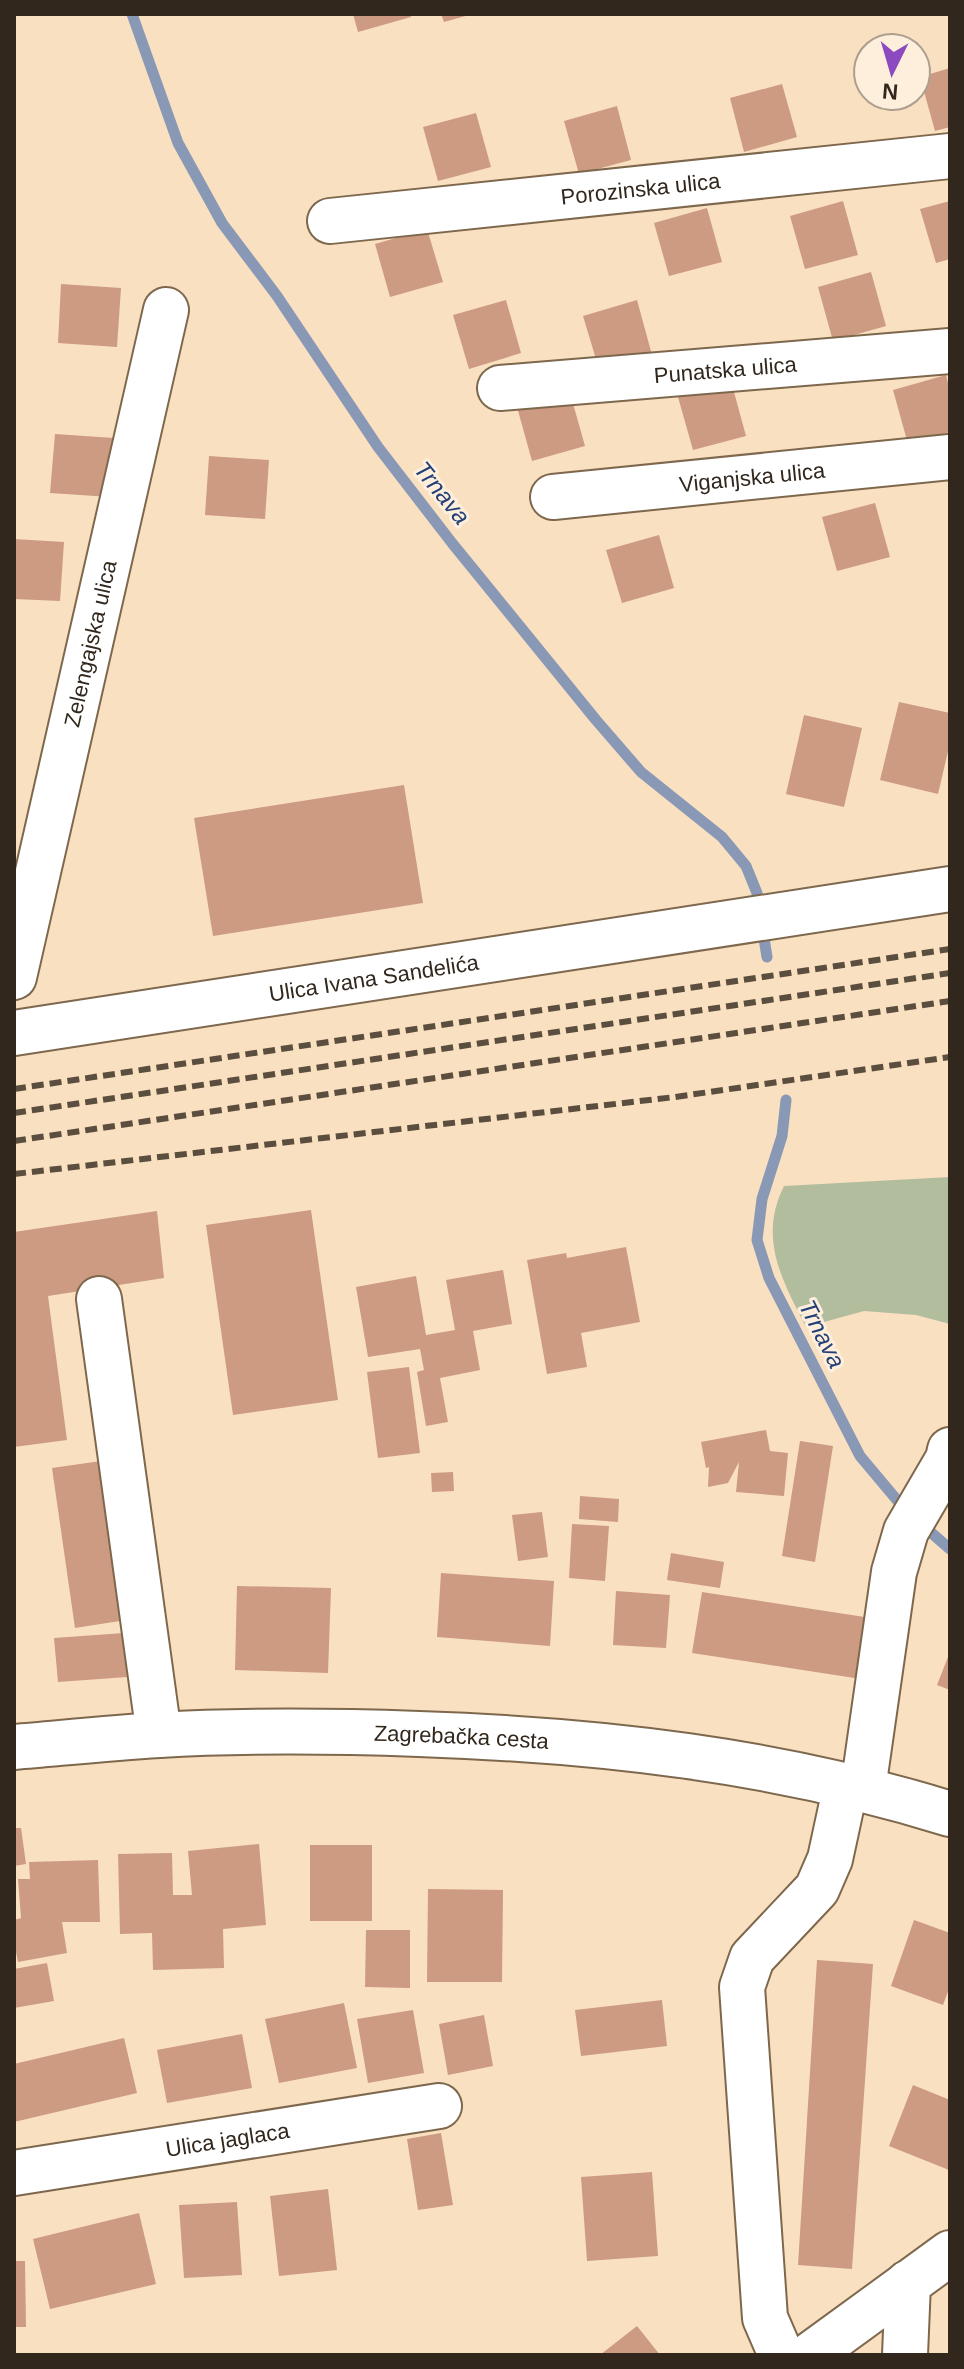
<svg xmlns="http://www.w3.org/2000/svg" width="964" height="2369" font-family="Arial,sans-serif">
	<rect width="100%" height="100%" fill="#f9e0c1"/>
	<path fill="#b2bd9d" d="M950,1177V1324L916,1315L864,1311L806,1327C782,1280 758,1238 784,1186Z"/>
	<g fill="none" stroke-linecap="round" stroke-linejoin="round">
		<g stroke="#8998b5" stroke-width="11">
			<path d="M132,14L178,143L222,223L277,296L378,447L452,543L596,720L641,772L722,837L746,866L757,893L759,909"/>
			<path d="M762,926L767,957"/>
			<path d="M786,1100L782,1136L762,1199L757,1240L769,1278L860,1456L907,1512"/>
			<path d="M920,1523L950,1549"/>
		</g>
	</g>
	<g fill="#cd9a82">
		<path d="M353,14H410L411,17L358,32Z"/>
		<path d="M441,14H469V15L444,22Z"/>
		<path d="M950,68V127L935,131L920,77Z"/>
		<path d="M782,84L797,137L744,152L730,98Z"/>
		<path d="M617,106L631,160L579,174L564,121Z"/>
		<path d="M476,113L491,167L438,181L423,127Z"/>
		<path d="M843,201L858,255L805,269L790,216Z"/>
		<path d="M950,201V259L936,263L920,209Z"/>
		<path d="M707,208L722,262L669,276L654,223Z"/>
		<path d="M427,229L443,282L390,297L375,244Z"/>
		<path d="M871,272L886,326L833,341L818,287Z"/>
		<path d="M61,284L121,288L117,347L58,343Z"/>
		<path d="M506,300L521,353L469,369L453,315Z"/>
		<path d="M637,300L652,355L599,369L583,316Z"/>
		<path d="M946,375L950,391V432L908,444L893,390Z"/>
		<path d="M731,381L746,436L693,450L678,397Z"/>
		<path d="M570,393L585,446L532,461L517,407Z"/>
		<path d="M55,434L114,438L110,497L50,493Z"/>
		<path d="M209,456L269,460L265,519L205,515Z"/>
		<path d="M875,503L890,557L837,571L822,517Z"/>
		<path d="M659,535L674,588L622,603L606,550Z"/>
		<path d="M14,539L64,542L60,601L14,599Z"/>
		<path d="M899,702L950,713V743L938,794L880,780Z"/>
		<path d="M804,715L862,728L844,807L786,794Z"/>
		<path d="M404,785L423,903L213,936L194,818Z"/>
		<path d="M311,1210L338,1400L233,1415L206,1225Z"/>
		<path d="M157,1211L164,1278L48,1296L67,1440L14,1447V1232Z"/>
		<path d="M626,1247L640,1322L581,1333L587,1367L547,1374L527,1260L566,1253L567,1258Z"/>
		<path d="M503,1270L512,1324L473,1331L480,1370L440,1378L448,1422L426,1426L417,1372L424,1370L420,1349L368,1357L356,1287L416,1276L426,1335L455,1330L446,1280Z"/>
		<path d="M409,1367L420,1453L378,1458L367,1372Z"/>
		<path d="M766,1430L770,1451L788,1453L784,1496L736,1492L739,1462L728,1483L708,1487L709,1467L706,1468L701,1442Z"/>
		<path d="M800,1441L833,1446L815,1562L782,1556Z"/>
		<path d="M115,1459L139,1618L75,1628L52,1468Z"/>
		<path d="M453,1472L454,1491L432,1492L431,1473Z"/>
		<path d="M580,1496L619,1499L618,1522L579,1519Z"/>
		<path d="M542,1512L548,1557L518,1561L512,1515Z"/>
		<path d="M572,1524L609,1526L605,1581L569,1578Z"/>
		<path d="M671,1553L724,1562L720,1588L667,1580Z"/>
		<path d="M441,1573L554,1581L550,1646L437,1637Z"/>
		<path d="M237,1586L331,1588L328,1673L235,1670Z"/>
		<path d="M616,1591L670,1595L666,1648L613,1645Z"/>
		<path d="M702,1592L884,1620L874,1681L692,1653Z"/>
		<path d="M124,1633L127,1677L58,1682L54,1638Z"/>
		<path d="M950,1652V1690L937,1685Z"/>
		<path d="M14,1828H21L26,1864L14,1866Z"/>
		<path d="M259,1844L266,1925L223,1929L224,1968L153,1970L152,1933L120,1934L118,1854L172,1853L173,1895H192L188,1851Z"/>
		<rect x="310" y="1845" width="62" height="76"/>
		<path d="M98,1860L100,1922H62L67,1953L18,1962L14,1942V1920L21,1918L18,1879H30L29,1862Z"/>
		<path d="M428,1889L503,1890L502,1982H427Z"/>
		<path d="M914,1920L950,1933V1986L943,2005L891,1986Z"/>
		<path d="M366,1930H410V1988L365,1987Z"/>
		<path d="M817,1960L873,1964L852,2269L798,2265Z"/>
		<path d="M47,1963L54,2001L14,2008V1969Z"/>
		<path d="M662,2000L667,2046L581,2056L575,2010Z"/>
		<path d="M344,2003L357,2068L279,2083L265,2019Z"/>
		<path d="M413,2010L424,2073L368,2083L357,2019Z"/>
		<path d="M484,2015L493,2066L448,2075L439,2024Z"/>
		<path d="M242,2034L252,2088L167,2103L157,2050Z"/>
		<path d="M124,2038L137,2093L14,2122V2064Z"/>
		<path d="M913,2085L950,2100L949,2170L889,2146Z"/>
		<path d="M441,2133L453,2205L418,2210L407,2139Z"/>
		<path d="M652,2172L658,2256L587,2261L581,2177Z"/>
		<path d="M328,2189L337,2270L279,2276L270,2196Z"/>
		<path d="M237,2202L242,2275L184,2278L179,2205Z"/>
		<path d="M139,2213L156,2284L50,2309L33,2239Z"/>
		<path d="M14,2261H25L26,2327H14Z"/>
		<path d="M637,2326L660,2355H600Z"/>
	</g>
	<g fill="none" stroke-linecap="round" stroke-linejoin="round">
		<g stroke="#7e684d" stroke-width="48">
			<g id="minor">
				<path id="s1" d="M330,221L950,156"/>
				<path id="s2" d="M500,388L950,351"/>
				<path id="s3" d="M553,497L950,457"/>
				<path id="s4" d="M14,977L166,310"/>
				<path id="s5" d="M14,1033L950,889"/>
				<path d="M99,1299L159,1735"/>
				<path d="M863,1789L894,1572L906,1531L948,1459L950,1450"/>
				<path id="s6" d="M14,2173L439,2106"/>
				<path d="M781,2355L765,2318L742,1987L752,1958L817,1889L830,1859L846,1785"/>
				<path d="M810,2355L950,2253"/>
				<path d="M905,2355L908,2283"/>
			</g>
		</g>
		<g stroke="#7e684d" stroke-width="48">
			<g id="major">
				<path id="s7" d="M14,1747C62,1743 110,1738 159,1735C245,1730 332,1731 419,1734C599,1740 778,1760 950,1814"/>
			</g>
		</g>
		<use href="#minor" stroke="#fff" stroke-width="44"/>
		<use href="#major" stroke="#fff" stroke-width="44"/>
		<g stroke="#5c4e3f" stroke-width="6" stroke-dasharray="12 6" stroke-linecap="butt">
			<path d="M14,1089L950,949"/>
			<path d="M14,1113L950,973"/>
			<path d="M14,1141L950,1001"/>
			<path d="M14,1174L675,1097L950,1057"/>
		</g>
	</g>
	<g text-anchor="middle" stroke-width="6" stroke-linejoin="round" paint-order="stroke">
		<g font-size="22" fill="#31271c" stroke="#feefdc">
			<text dy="8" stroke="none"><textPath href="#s1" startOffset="312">Porozinska ulica</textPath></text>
			<text dy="8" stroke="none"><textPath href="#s2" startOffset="226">Punatska ulica</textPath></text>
			<text dy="8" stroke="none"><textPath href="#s3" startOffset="200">Viganjska ulica</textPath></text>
			<text dy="8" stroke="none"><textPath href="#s4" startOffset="342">Zelengajska ulica</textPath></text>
			<text dy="8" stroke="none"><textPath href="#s5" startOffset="364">Ulica Ivana Sandelića</textPath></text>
			<text dy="8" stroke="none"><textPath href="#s7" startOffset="448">Zagrebačka cesta</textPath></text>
			<text dy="8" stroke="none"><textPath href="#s6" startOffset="216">Ulica jaglaca</textPath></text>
		</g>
		<g font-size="24" font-style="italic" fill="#233f77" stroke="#feefdc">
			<text transform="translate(442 493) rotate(51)" y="8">Trnava</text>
			<text transform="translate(822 1334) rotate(63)" y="8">Trnava</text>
		</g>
	</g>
	<rect width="964" height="2369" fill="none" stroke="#31271c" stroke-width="32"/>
	<g transform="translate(892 72) rotate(185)"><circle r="38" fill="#feefdc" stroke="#ac9f8f" stroke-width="2"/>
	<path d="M0-6L14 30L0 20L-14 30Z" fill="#8b4abf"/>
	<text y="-12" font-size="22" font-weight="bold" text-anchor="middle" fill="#31271c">N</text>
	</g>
</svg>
